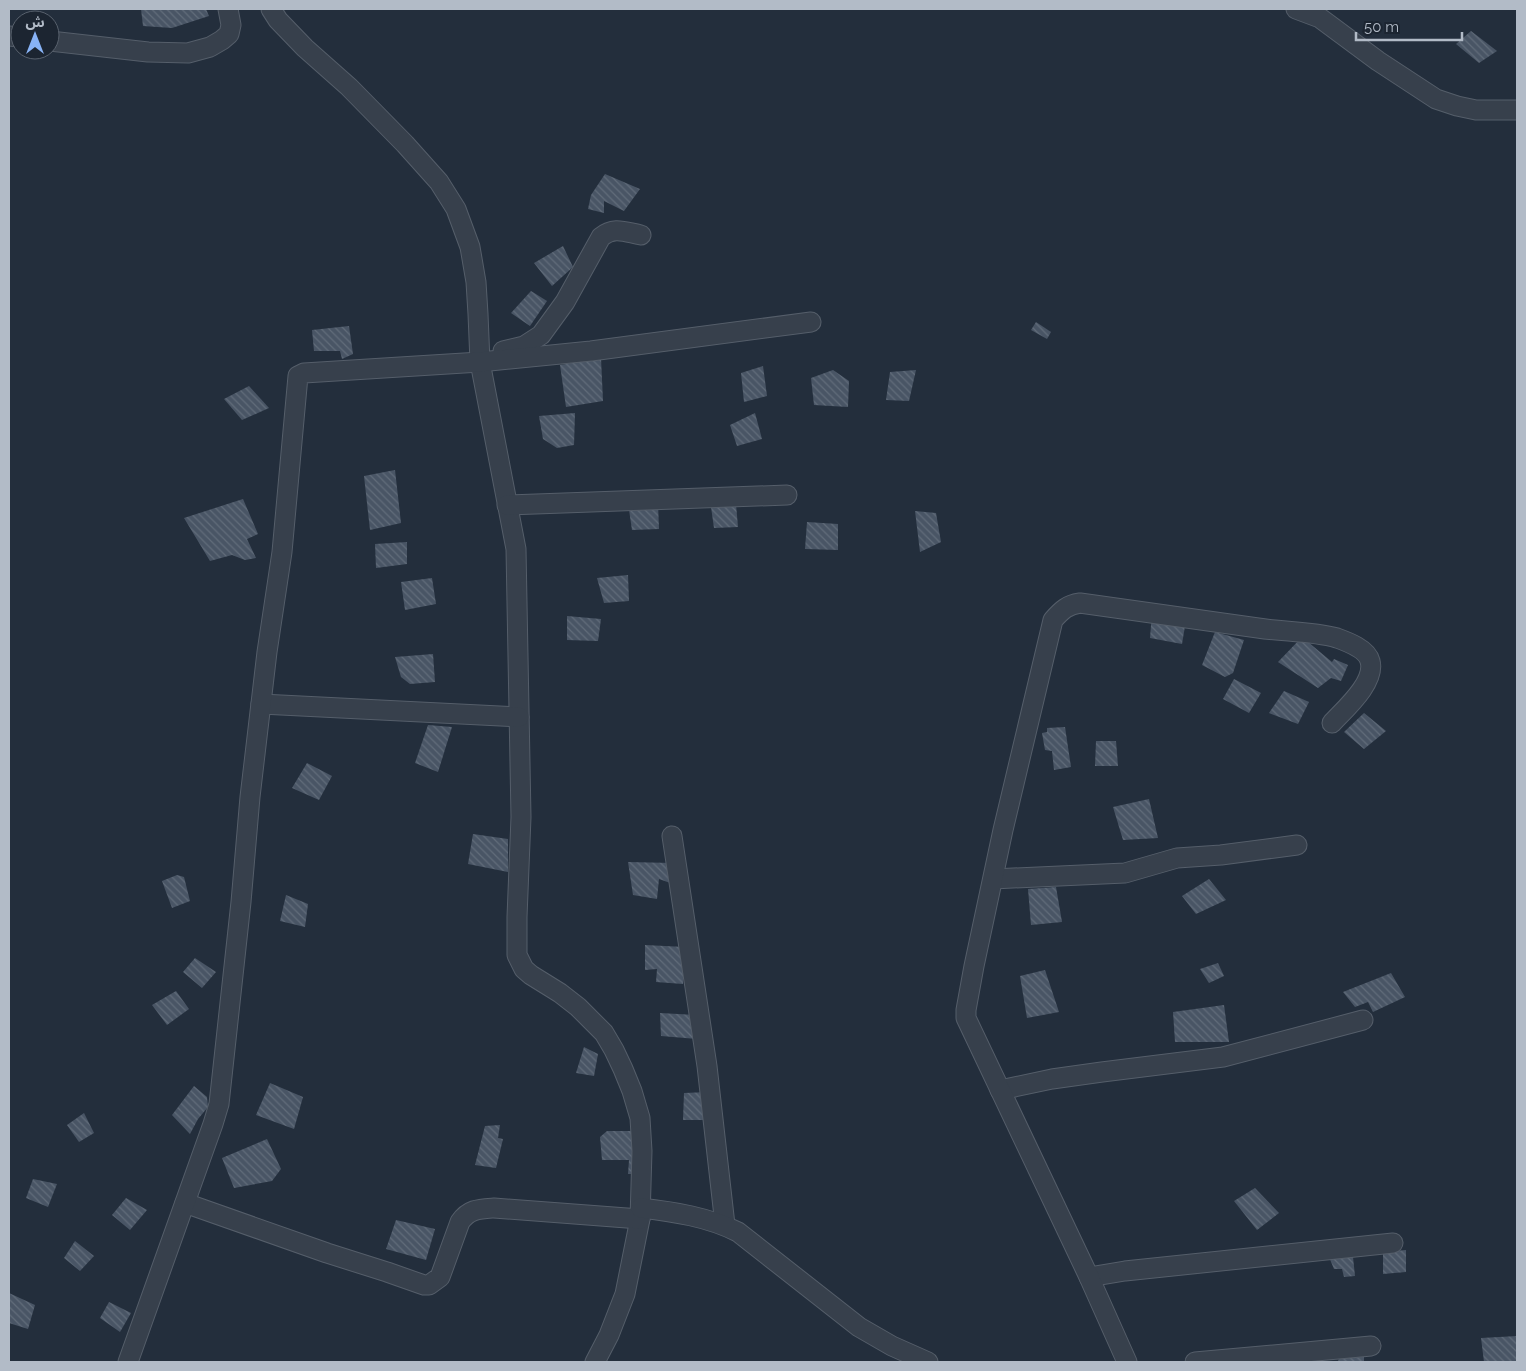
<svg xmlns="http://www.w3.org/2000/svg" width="1526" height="1371" font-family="Raleway,'Noto Sans Arabic',sans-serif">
	<defs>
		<pattern id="building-back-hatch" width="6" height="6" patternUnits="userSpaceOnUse" patternTransform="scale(1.25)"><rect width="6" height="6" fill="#495565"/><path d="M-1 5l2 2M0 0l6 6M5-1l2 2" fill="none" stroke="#616c7a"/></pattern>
	</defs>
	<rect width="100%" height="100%" fill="#232e3c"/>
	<g fill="url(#building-back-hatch)">
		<path d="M141,9H206L209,16L172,28L143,26Z"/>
		<path d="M1471,31L1497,51L1479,63L1456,44Z"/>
		<path d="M605,174L640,189L624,211L604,201V213L588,209L591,195Z"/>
		<path d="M563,246L573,267L552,286L534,263Z"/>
		<path d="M531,291L547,301L530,326L511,313Z"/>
		<path d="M1036,322L1051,332L1047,339L1031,330Z"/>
		<path d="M349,326L353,354L342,359L340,351H314L312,330Z"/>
		<path d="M601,358L603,401L566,407L560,365Z"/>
		<path d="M763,366L767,396L744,402L741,373Z"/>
		<path d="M833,370L849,381L848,407L814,405L811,378Z"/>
		<path d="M916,370L909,401L886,400L890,372Z"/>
		<path d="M249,386L269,408L242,420L224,399Z"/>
		<path d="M575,413L574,445L557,448L543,439L539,416Z"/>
		<path d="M755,413L762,439L737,446L730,425Z"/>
		<path d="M395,470L401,523L370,530L364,476Z"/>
		<path d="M243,499L258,534L247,539L256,558L245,560L232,555L210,561L184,518Z"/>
		<path d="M628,503H658L659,529L632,530Z"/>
		<path d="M736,504L738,527L714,528L711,507Z"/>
		<path d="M915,511L936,513L941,542L920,552Z"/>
		<path d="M807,522L838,524V550L805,549Z"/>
		<path d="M407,542V564L376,568L375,544Z"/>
		<path d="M628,575L629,601L604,603L597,578Z"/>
		<path d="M432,578L436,604L405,610L401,582Z"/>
		<path d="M1152,613L1186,620L1182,644L1150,638Z"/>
		<path d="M567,616L601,619L598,641L567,640Z"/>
		<path d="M1215,632L1244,640L1233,673L1225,677L1202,665Z"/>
		<path d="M1302,637L1332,662L1334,659L1348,665L1341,681L1331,678L1318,688L1278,662Z"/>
		<path d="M433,654L435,682L410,684L401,677L395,657Z"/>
		<path d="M1234,679L1261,693L1249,713L1223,699Z"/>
		<path d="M1284,691L1309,702L1298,724L1269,713Z"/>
		<path d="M1364,713L1386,731L1364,749L1344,732Z"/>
		<path d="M428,725L452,727L438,772L415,763Z"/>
		<path d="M1065,727L1071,767L1054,770L1052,751L1045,750L1042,733L1047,732V728Z"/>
		<path d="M1096,741H1116L1118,766H1095Z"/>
		<path d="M307,763L332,776L319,800L292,788Z"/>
		<path d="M1149,799L1158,838L1123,840L1113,807Z"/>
		<path d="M473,834L508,839V872L468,864Z"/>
		<path d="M628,862L673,863L676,885L659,879L657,899L633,895Z"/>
		<path d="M177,875L184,877L190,901L172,908L162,881Z"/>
		<path d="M1209,879L1226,900L1196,914L1182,896Z"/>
		<path d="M1056,887L1062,922L1031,925L1028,889Z"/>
		<path d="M286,895L308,904L305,927L280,921Z"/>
		<path d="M645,945L685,947L683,984L656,982L657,969L645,970Z"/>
		<path d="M195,958L216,972L202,988L183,972Z"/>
		<path d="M1218,963L1224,976L1209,983L1200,969Z"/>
		<path d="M1045,970L1059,1012L1027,1018L1020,976Z"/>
		<path d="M1391,973L1405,997L1373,1012L1368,1002L1355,1007L1343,992Z"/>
		<path d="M176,991L189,1009L167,1025L152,1005Z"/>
		<path d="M1224,1005L1229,1042H1175L1173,1012Z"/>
		<path d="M660,1013L696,1015L697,1039L661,1036Z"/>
		<path d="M584,1047L598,1054L594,1076L576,1073Z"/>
		<path d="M270,1083L303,1097L294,1129L256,1115Z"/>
		<path d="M194,1086L207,1097L208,1107L198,1119L190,1134L172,1115Z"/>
		<path d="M708,1092L710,1120H683L684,1093Z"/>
		<path d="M84,1113L94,1133L79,1142L67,1125Z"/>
		<path d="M500,1125L498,1138L503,1139L496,1168L475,1165L485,1126Z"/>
		<path d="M607,1131H638L636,1174H628L629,1160H602L600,1137Z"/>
		<path d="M267,1139L281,1169L272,1181L234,1188L222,1158Z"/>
		<path d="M33,1179L57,1184L48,1207L26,1198Z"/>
		<path d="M1255,1188L1279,1213L1257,1230L1234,1201Z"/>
		<path d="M126,1198L147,1210L130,1230L112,1215Z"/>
		<path d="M396,1220L435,1229L426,1260L386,1249Z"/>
		<path d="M75,1241L94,1256L80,1271L64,1258Z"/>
		<path d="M1406,1250V1272L1383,1274V1252Z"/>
		<path d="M1329,1257H1353L1355,1276L1344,1277L1342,1269H1334Z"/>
		<path d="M9,1293L35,1305L28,1329L9,1323Z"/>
		<path d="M109,1302L131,1313L120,1332L100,1318Z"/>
		<path d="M1517,1336V1362H1484L1481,1338Z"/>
		<path d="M1364,1357V1362H1338L1339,1358Z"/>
	</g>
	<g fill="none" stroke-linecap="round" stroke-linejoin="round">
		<g stroke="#555e6a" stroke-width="21">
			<g id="minor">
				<path d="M271,9L278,20L305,48L349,87L405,144L439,182L456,209L470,247L476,282L478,314L480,362L516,549L521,817L517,917V955L524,969L531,975L560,993L578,1007L604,1033L614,1050L623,1069L632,1091L640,1118L642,1151L640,1219L625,1294L609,1335L595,1362"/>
				<path d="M1296,9L1320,18L1378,61L1436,99L1457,106L1476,110H1517"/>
				<path d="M9,36L20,37"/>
				<path d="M50,41L148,52L188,53L210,47L222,40L229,34L231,25L228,9"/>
				<path d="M503,351L524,346L541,335L565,302L601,237C614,226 625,232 641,235"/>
				<path d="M507,505L787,495"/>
				<path d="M261,704L519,717"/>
				<path d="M672,836L707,1066L725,1225"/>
				<path d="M993,879L1125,873L1177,858L1221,855L1297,845"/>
				<path d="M1000,1090L1052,1079L1102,1072L1223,1057L1363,1020"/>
				<path d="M185,1203L327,1253L387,1272L424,1285H429L440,1277L460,1222C469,1209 479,1209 494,1208L640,1219"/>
				<path d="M641,1208C675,1212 708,1217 738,1232L859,1327L892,1346L928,1362"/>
				<path d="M1089,1277L1125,1271L1393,1243"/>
				<path d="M128,1362L213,1124L219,1104L241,902L250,797L267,652L282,552L298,376L304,373L480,362L591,351L811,322"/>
				<path d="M1127,1362L1089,1277L966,1018V1010L974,966L1003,830L1053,620C1062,610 1067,605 1080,603C1140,611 1199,620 1258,628C1284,632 1311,631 1337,638C1348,642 1367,649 1370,661C1376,682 1345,709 1332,723"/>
				<path d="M1195,1362L1371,1346"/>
			</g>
		</g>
		<use href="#minor" stroke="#37404c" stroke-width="19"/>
	</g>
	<rect width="1526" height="1371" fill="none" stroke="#b2bbc7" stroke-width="20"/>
	<g transform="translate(35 35)"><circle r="24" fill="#1c2531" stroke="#58616d"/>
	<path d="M0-4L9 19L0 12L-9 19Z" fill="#88b3f6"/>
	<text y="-8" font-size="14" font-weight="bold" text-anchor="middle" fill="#b2bbc7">ش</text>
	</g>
	<path d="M1356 32v8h106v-8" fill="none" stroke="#b2bbc7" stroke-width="2.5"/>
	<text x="1364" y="32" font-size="15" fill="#b2bbc7" stroke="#1c2531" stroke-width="4" paint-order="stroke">50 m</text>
</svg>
